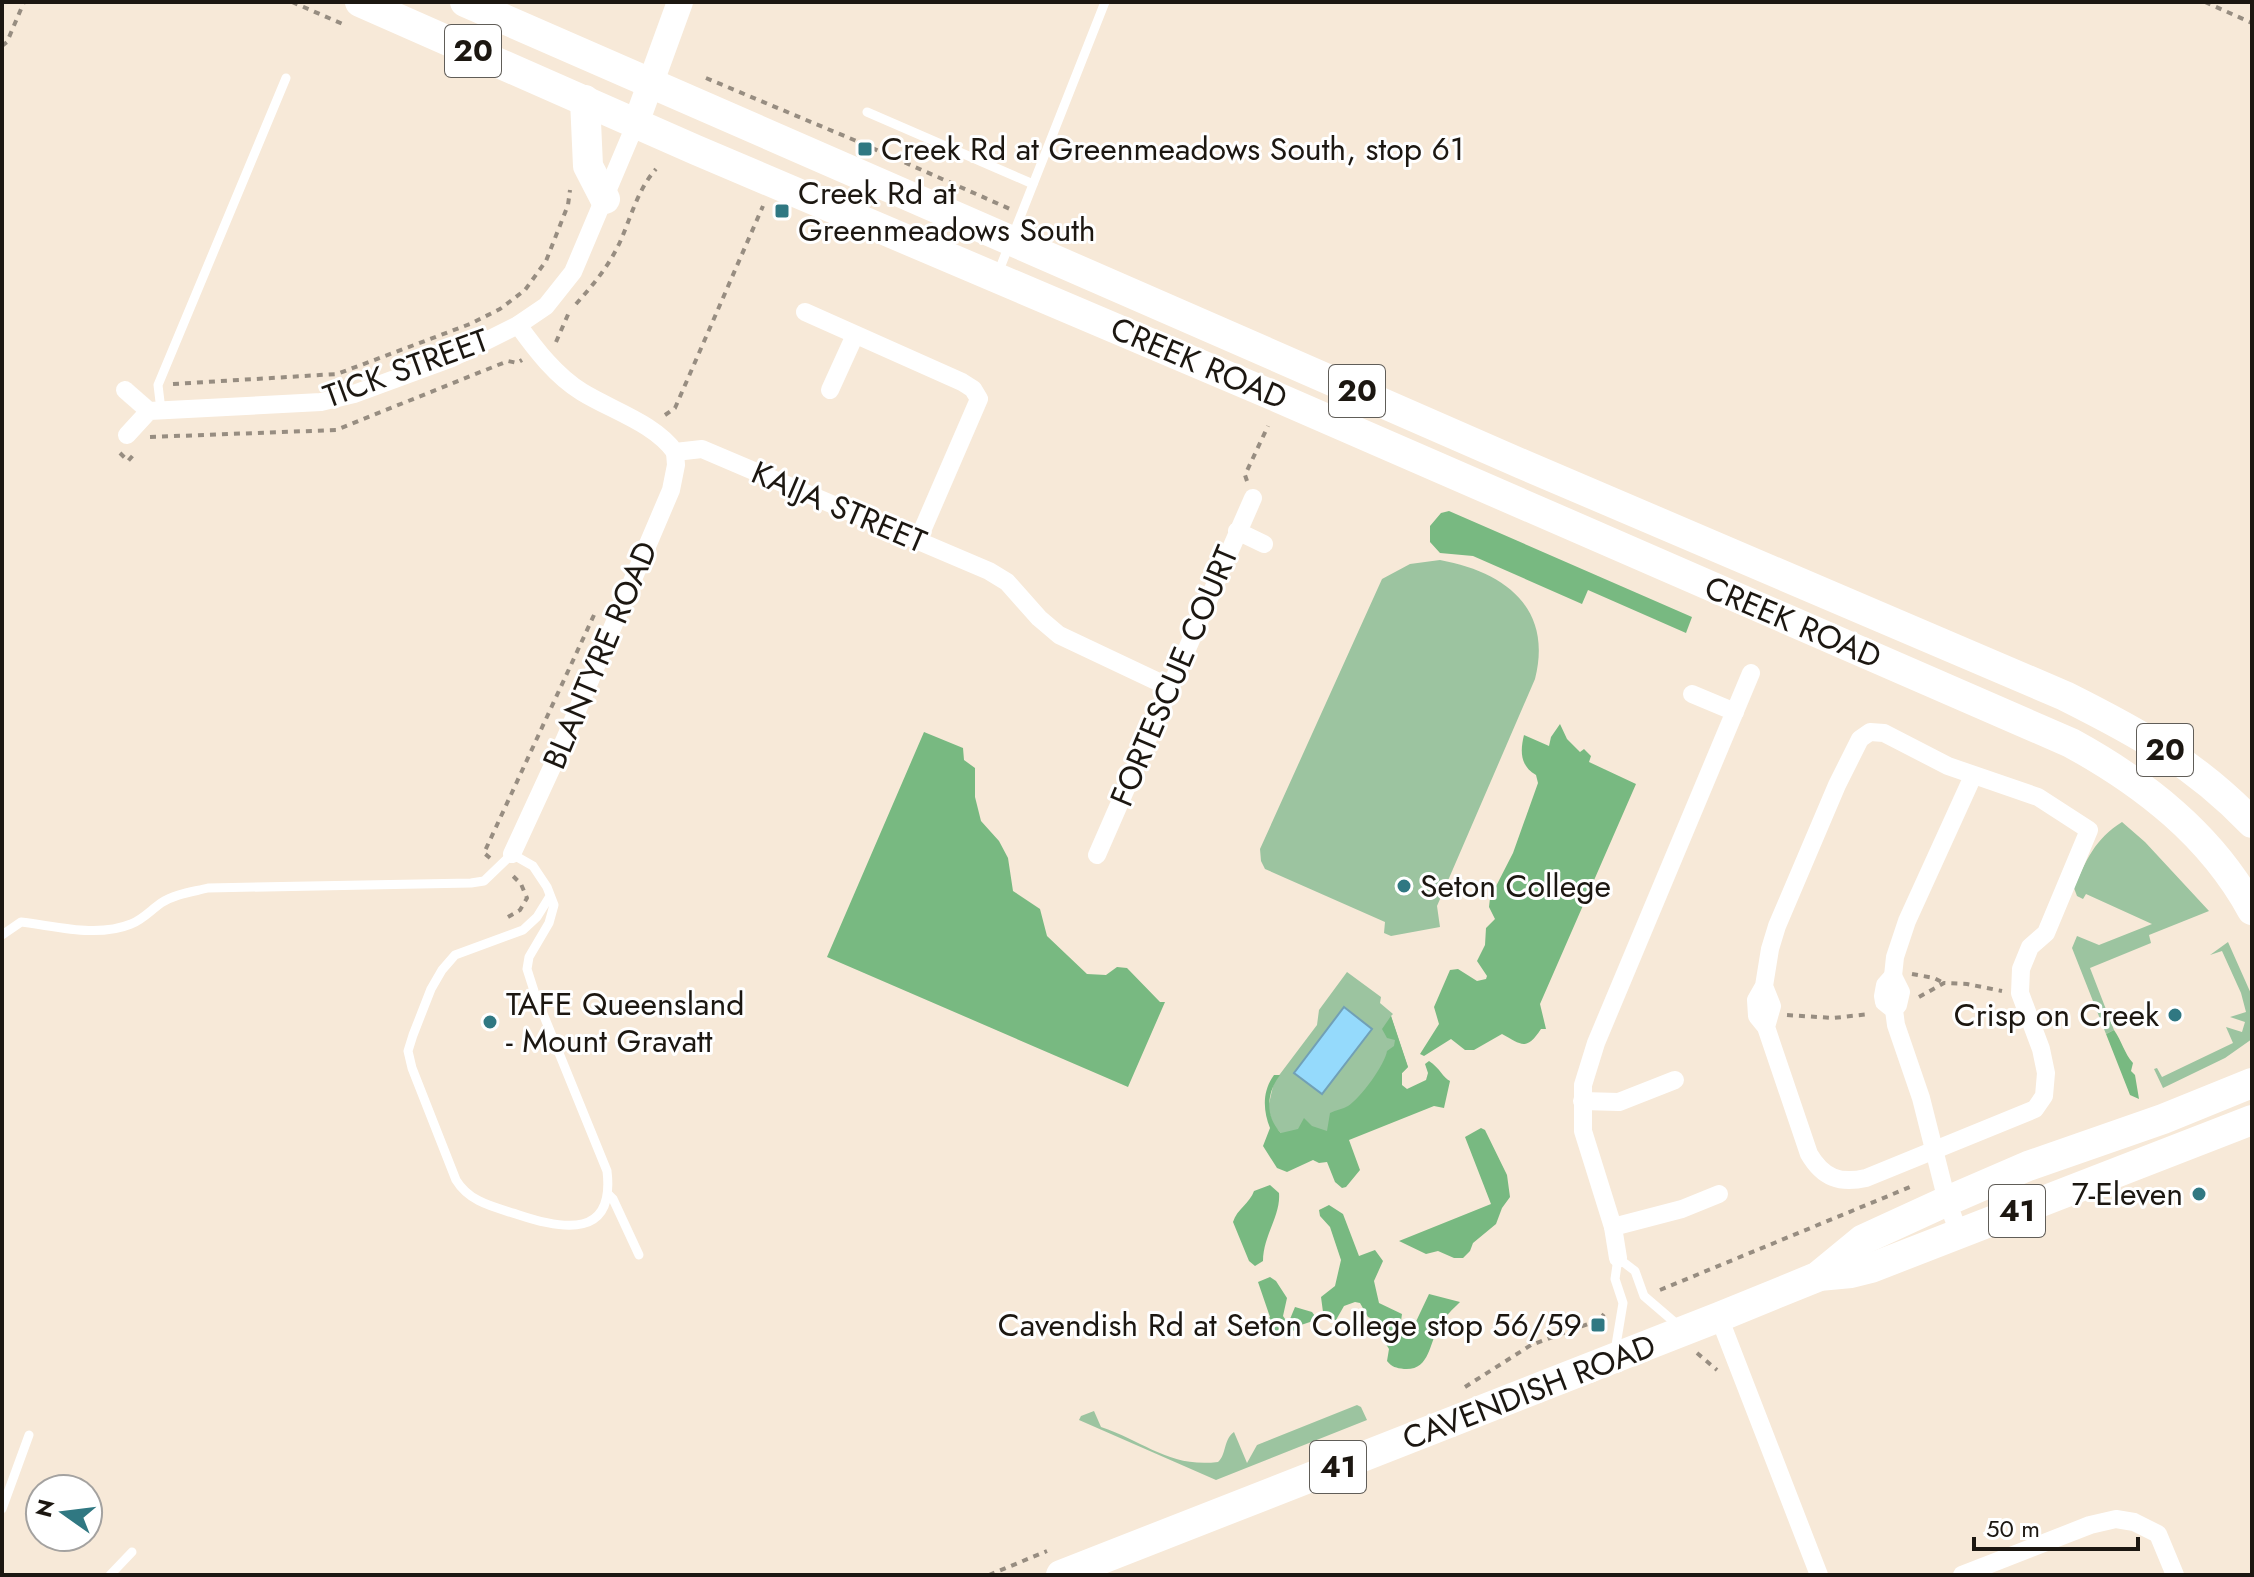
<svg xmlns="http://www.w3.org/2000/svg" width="2254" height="1577" font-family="Jost,sans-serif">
	<rect width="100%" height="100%" fill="#f7e9d8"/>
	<g fill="#9cc4a0">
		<path d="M1440,560C1505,572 1553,608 1535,679L1437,906L1440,927L1391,936L1384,933L1385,922L1265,869L1261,861L1260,849L1382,579L1410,564Z"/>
		<path d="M2122,822L2145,842L2209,911L2149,935L2151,943L2090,968L2114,1030L2106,1034L2072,948L2077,936L2099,945L2152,924L2086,894L2083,899L2077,896L2074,888C2086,860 2095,839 2122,822Z"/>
		<path d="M2228,942L2252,996V1039L2225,1058L2163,1088L2154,1069L2157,1068L2162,1077L2233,1043L2226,1027L2242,1032L2245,1022L2230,1017L2246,1012L2241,993L2222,951L2210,955Z"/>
		<path d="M1347,972L1381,997L1380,1003L1393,1014L1391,1016L1408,1067L1324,1151L1281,1133L1273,1125L1268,1108L1274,1082L1317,1025L1319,1010Z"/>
		<path d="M1357,1405L1361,1407L1367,1420L1216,1480L1079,1420L1081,1416L1094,1411L1101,1427C1144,1441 1169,1468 1218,1462C1227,1454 1223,1440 1234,1432L1247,1463L1257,1445Z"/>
	</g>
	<g fill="#78b981">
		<path d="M1449,511L1692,617L1686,633L1588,590L1582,604L1473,556L1440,553L1430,542V526L1441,513Z"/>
		<path d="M1560,724L1567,739L1580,752L1584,749L1591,756L1589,762L1636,784L1540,1004L1546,1029H1541C1526,1052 1521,1044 1502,1034L1474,1050H1465L1451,1039L1424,1056L1420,1054L1439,1024L1434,1007L1450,970L1458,969L1477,981L1486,979L1487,976L1477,961L1485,945L1486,928L1495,919L1489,907L1490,898L1513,853L1538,783L1536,775C1520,766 1520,751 1524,735L1549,746L1551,737Z"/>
		<path d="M924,732L963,748L964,760L975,768V797L981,821L999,841L1008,858L1013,891L1040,909L1047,936L1087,974L1106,975L1117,967L1127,968L1160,1002H1165L1128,1087L827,957Z"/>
		<path d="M1391,1016L1408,1067L1402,1073V1085L1407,1089L1426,1080L1428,1073L1425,1064L1429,1061C1440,1068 1443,1078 1450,1081L1444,1108L1434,1106L1349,1140L1360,1170L1346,1187L1342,1188L1335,1182L1327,1162L1319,1163L1313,1160L1287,1172L1277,1168L1263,1146L1270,1128C1263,1111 1262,1091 1274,1075H1280C1266,1093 1265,1117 1281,1133L1298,1129L1304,1118L1312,1126L1327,1131L1330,1113C1336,1110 1343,1109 1348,1106C1361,1098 1385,1064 1387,1051L1394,1046L1395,1040L1387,1038L1382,1029Z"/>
		<path d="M2114,1030C2122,1041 2124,1053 2133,1063L2131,1071L2135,1075L2139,1099L2130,1095L2106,1034Z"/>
		<path d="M1481,1128L1485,1130L1507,1175L1510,1197L1502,1208L1496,1224L1473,1243L1470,1251L1463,1258H1454L1438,1251L1426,1254L1399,1241L1491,1204L1465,1137Z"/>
		<path d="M1270,1185L1279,1193C1281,1215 1263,1236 1263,1261L1255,1266L1249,1261L1233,1222C1237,1209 1250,1203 1254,1191Z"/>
		<path d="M1329,1205L1343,1214L1359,1256L1375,1250L1383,1261L1374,1281L1379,1303L1402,1314L1401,1321L1410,1325L1412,1330L1429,1294L1460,1302C1453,1309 1444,1317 1439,1327C1429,1343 1430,1371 1404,1369C1396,1368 1392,1367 1387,1361L1389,1349L1384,1341L1385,1332L1381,1323L1368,1317L1360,1303L1355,1302L1344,1306L1336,1320L1329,1319L1323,1312L1321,1297L1335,1286L1341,1260L1330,1227L1320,1216L1319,1210Z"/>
		<path d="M1270,1277L1276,1281L1287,1298L1283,1316L1285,1319H1290L1295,1307L1312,1312L1315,1316L1313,1321L1301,1325L1297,1330L1280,1333L1274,1339L1264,1331L1265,1322L1270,1317L1258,1282Z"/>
	</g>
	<path fill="#95dafc" stroke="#71a0b6" stroke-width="2" d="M1344,1007L1372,1029L1322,1094L1294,1073Z"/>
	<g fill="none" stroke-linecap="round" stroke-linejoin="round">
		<g stroke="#978d81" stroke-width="4" stroke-dasharray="6 6" stroke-linecap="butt">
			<path d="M292,2L345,25"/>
			<path d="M2205,2L2252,23"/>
			<path d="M2,46L7,42L24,2"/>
			<path d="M706,78L854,140L1010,209"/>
			<path d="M576,304C593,285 609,266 620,242C631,217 638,189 656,169"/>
			<path d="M556,342L570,310"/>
			<path d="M173,384L337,374L470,324L500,309L525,290L546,261L568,205L570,190"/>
			<path d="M665,415L675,408L763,206"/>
			<path d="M150,437L336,430L508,361L517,363L522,360"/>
			<path d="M120,453L128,461L136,452"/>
			<path d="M1247,481L1245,475L1268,426"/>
			<path d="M490,858L484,853L594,615"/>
			<path d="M508,917L520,910L527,898L521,884L510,873"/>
			<path d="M1912,974L1934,978L1944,983"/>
			<path d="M1919,997L1944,983L1967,984L2002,991"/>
			<path d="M1787,1015L1833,1018L1870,1014"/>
			<path d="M1660,1290L1910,1187"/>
			<path d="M1697,1353L1717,1370"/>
			<path d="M1465,1387L1531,1345L1599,1320L1604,1314"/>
			<path d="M989,1575L1047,1551"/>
		</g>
		<g stroke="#fff" stroke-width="9">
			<path d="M867,112L1033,184"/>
			<path d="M998,273L1105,2"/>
			<path d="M161,410L158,385L286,78"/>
			<path d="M2,935L21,922C56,926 97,938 131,924C142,920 151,910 161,903C175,894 192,892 208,888L471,883L484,881L512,854L533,866L547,887L554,905L549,923L529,957L527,969L535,994L607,1171C615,1238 564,1230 519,1215C495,1207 470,1203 456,1180L412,1068L408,1051L413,1035L431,989L442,970L455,955L523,930L537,917L550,896"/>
			<path d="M608,1194L613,1199L639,1255"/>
			<path d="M1615,1351L1623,1303L1615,1279L1618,1258L1635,1271L1644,1296L1679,1326"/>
			<path d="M2,1509L29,1435"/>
			<path d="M110,1575L132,1552"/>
		</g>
		<g stroke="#fff" stroke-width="18">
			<path d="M805,312L962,382L973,389L979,399L918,540"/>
			<path d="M518,325C536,350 556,376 582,392C613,411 654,423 675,452L702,449L989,571L1007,582L1039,618L1059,635L1169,687"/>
			<path d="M125,390L149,411"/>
			<path d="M830,390L855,335"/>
			<path d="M127,435L149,411L321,402L354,394L452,358L518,325L546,306L573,272L636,123"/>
			<path d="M1237,531L1264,544"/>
			<path d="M1692,694L1735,712"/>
			<path d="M512,854L565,739L671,490L676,465L675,452"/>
			<path d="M1097,855L1253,498"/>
			<path d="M1893,976L1895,957L1907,921L1973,776"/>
			<path d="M1764,986L1772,1006L1766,1027L1757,1016L1756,1000L1764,986L1770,949L1777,926L1837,785L1860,739L1870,732L1884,733L1948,766L2038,797L2089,830L2046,933L2030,947L2021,969L2020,993L2041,1049L2046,1073L2044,1096L2035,1109L1866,1178C1840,1184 1823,1178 1809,1154L1766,1027"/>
			<path d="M1894,1010L1898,1005L1901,992L1893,976L1885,985L1883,996L1884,1002L1894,1010L1896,1025L1921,1098L1947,1201L1959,1233"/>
			<path d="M1582,1101L1619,1102L1675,1080"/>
			<path d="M1613,1227L1682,1209L1719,1194"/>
			<path d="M1618,1258L1613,1227L1583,1131V1085L1596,1043L1751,673"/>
			<path d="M1719,1317L1819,1575"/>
			<path d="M1962,1575L2090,1525L2116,1519L2134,1522L2158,1534L2175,1575"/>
		</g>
		<path stroke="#fff" stroke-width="26" d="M636,123L680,2"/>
		<g stroke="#fff" stroke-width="30">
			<path d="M360,2L696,150L1272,395L2071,743C2144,783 2211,835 2252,910"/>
			<path d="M465,2L1522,464L2065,696C2137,732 2196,764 2252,823"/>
			<path d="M585,100L588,166L605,199"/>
			<path d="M1819,1276L1851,1273L1871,1268L2252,1120"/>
			<path d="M1061,1575L1719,1317L1817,1277L1862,1240L1947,1201L2028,1166L2163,1119L2252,1083"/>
		</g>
	</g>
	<g fill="#307882" stroke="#fff" stroke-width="3">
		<rect x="857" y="141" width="16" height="16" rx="4"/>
		<rect x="774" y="203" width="16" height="16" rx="4"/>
		<circle cx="1404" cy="886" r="8"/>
		<circle cx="2175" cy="1015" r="8"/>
		<circle cx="490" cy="1022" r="8"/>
		<circle cx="2199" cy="1194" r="8"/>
		<rect x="1590" y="1317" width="16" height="16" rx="4"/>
	</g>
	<g text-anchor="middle" stroke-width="6" stroke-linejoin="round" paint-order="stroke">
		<g fill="#fff" stroke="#605d58" stroke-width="2">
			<rect x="445" y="25" width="56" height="52" rx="6"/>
			<rect x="1329" y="365" width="56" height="52" rx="6"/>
			<rect x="2137" y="724" width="56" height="52" rx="6"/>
			<rect x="1989" y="1185" width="56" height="52" rx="6"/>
			<rect x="1310" y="1441" width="56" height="52" rx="6"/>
		</g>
		<g font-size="30" font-weight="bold" fill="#1c1711">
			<text x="473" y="61">20</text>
			<text x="1357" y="401">20</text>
			<text x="2165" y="760">20</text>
			<text x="2017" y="1221">41</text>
			<text x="1338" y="1477">41</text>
		</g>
		<g font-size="32" fill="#1c1711" stroke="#fff" text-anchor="start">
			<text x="881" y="160">Creek Rd at Greenmeadows South, stop 61</text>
			<text x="798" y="204">Creek Rd at<tspan x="798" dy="37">Greenmeadows South</tspan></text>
			<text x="1420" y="897">Seton College</text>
			<text x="506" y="1015">TAFE Queensland<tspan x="506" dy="37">- Mount Gravatt</tspan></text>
			<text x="2159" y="1026" text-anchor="end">Crisp on Creek</text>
			<text x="2183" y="1205" text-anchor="end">7-Eleven</text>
			<text x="1582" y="1336" text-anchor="end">Cavendish Rd at Seton College stop 56/59</text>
		</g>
		<g font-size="32" fill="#1c1711" stroke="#fff">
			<text transform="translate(1199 363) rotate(23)" y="11">CREEK ROAD</text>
			<text transform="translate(406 368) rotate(-20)" y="11">TICK STREET</text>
			<text transform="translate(839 507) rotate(23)" y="11">KAIJA STREET</text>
			<text transform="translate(1793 622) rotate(23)" y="11">CREEK ROAD</text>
			<text transform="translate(600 655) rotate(-67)" y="11">BLANTYRE ROAD</text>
			<text transform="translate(1174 676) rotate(-67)" y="11">FORTESCUE COURT</text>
			<text transform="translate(1529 1392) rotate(-21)" y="11">CAVENDISH ROAD</text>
		</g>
	</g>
	<rect width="2254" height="1577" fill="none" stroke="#1c1711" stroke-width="8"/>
	<g transform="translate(64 1513) rotate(284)"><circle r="38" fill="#ffffff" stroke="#a4a2a0" stroke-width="2"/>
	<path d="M0-6L14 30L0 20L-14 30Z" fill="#307882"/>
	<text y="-12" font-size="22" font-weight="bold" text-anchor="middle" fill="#1c1711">N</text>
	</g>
	<path d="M1974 1537v12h164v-12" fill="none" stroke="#1c1711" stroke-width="4"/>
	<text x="1986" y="1537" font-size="24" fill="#1c1711" stroke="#ffffff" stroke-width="6" paint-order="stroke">50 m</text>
</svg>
